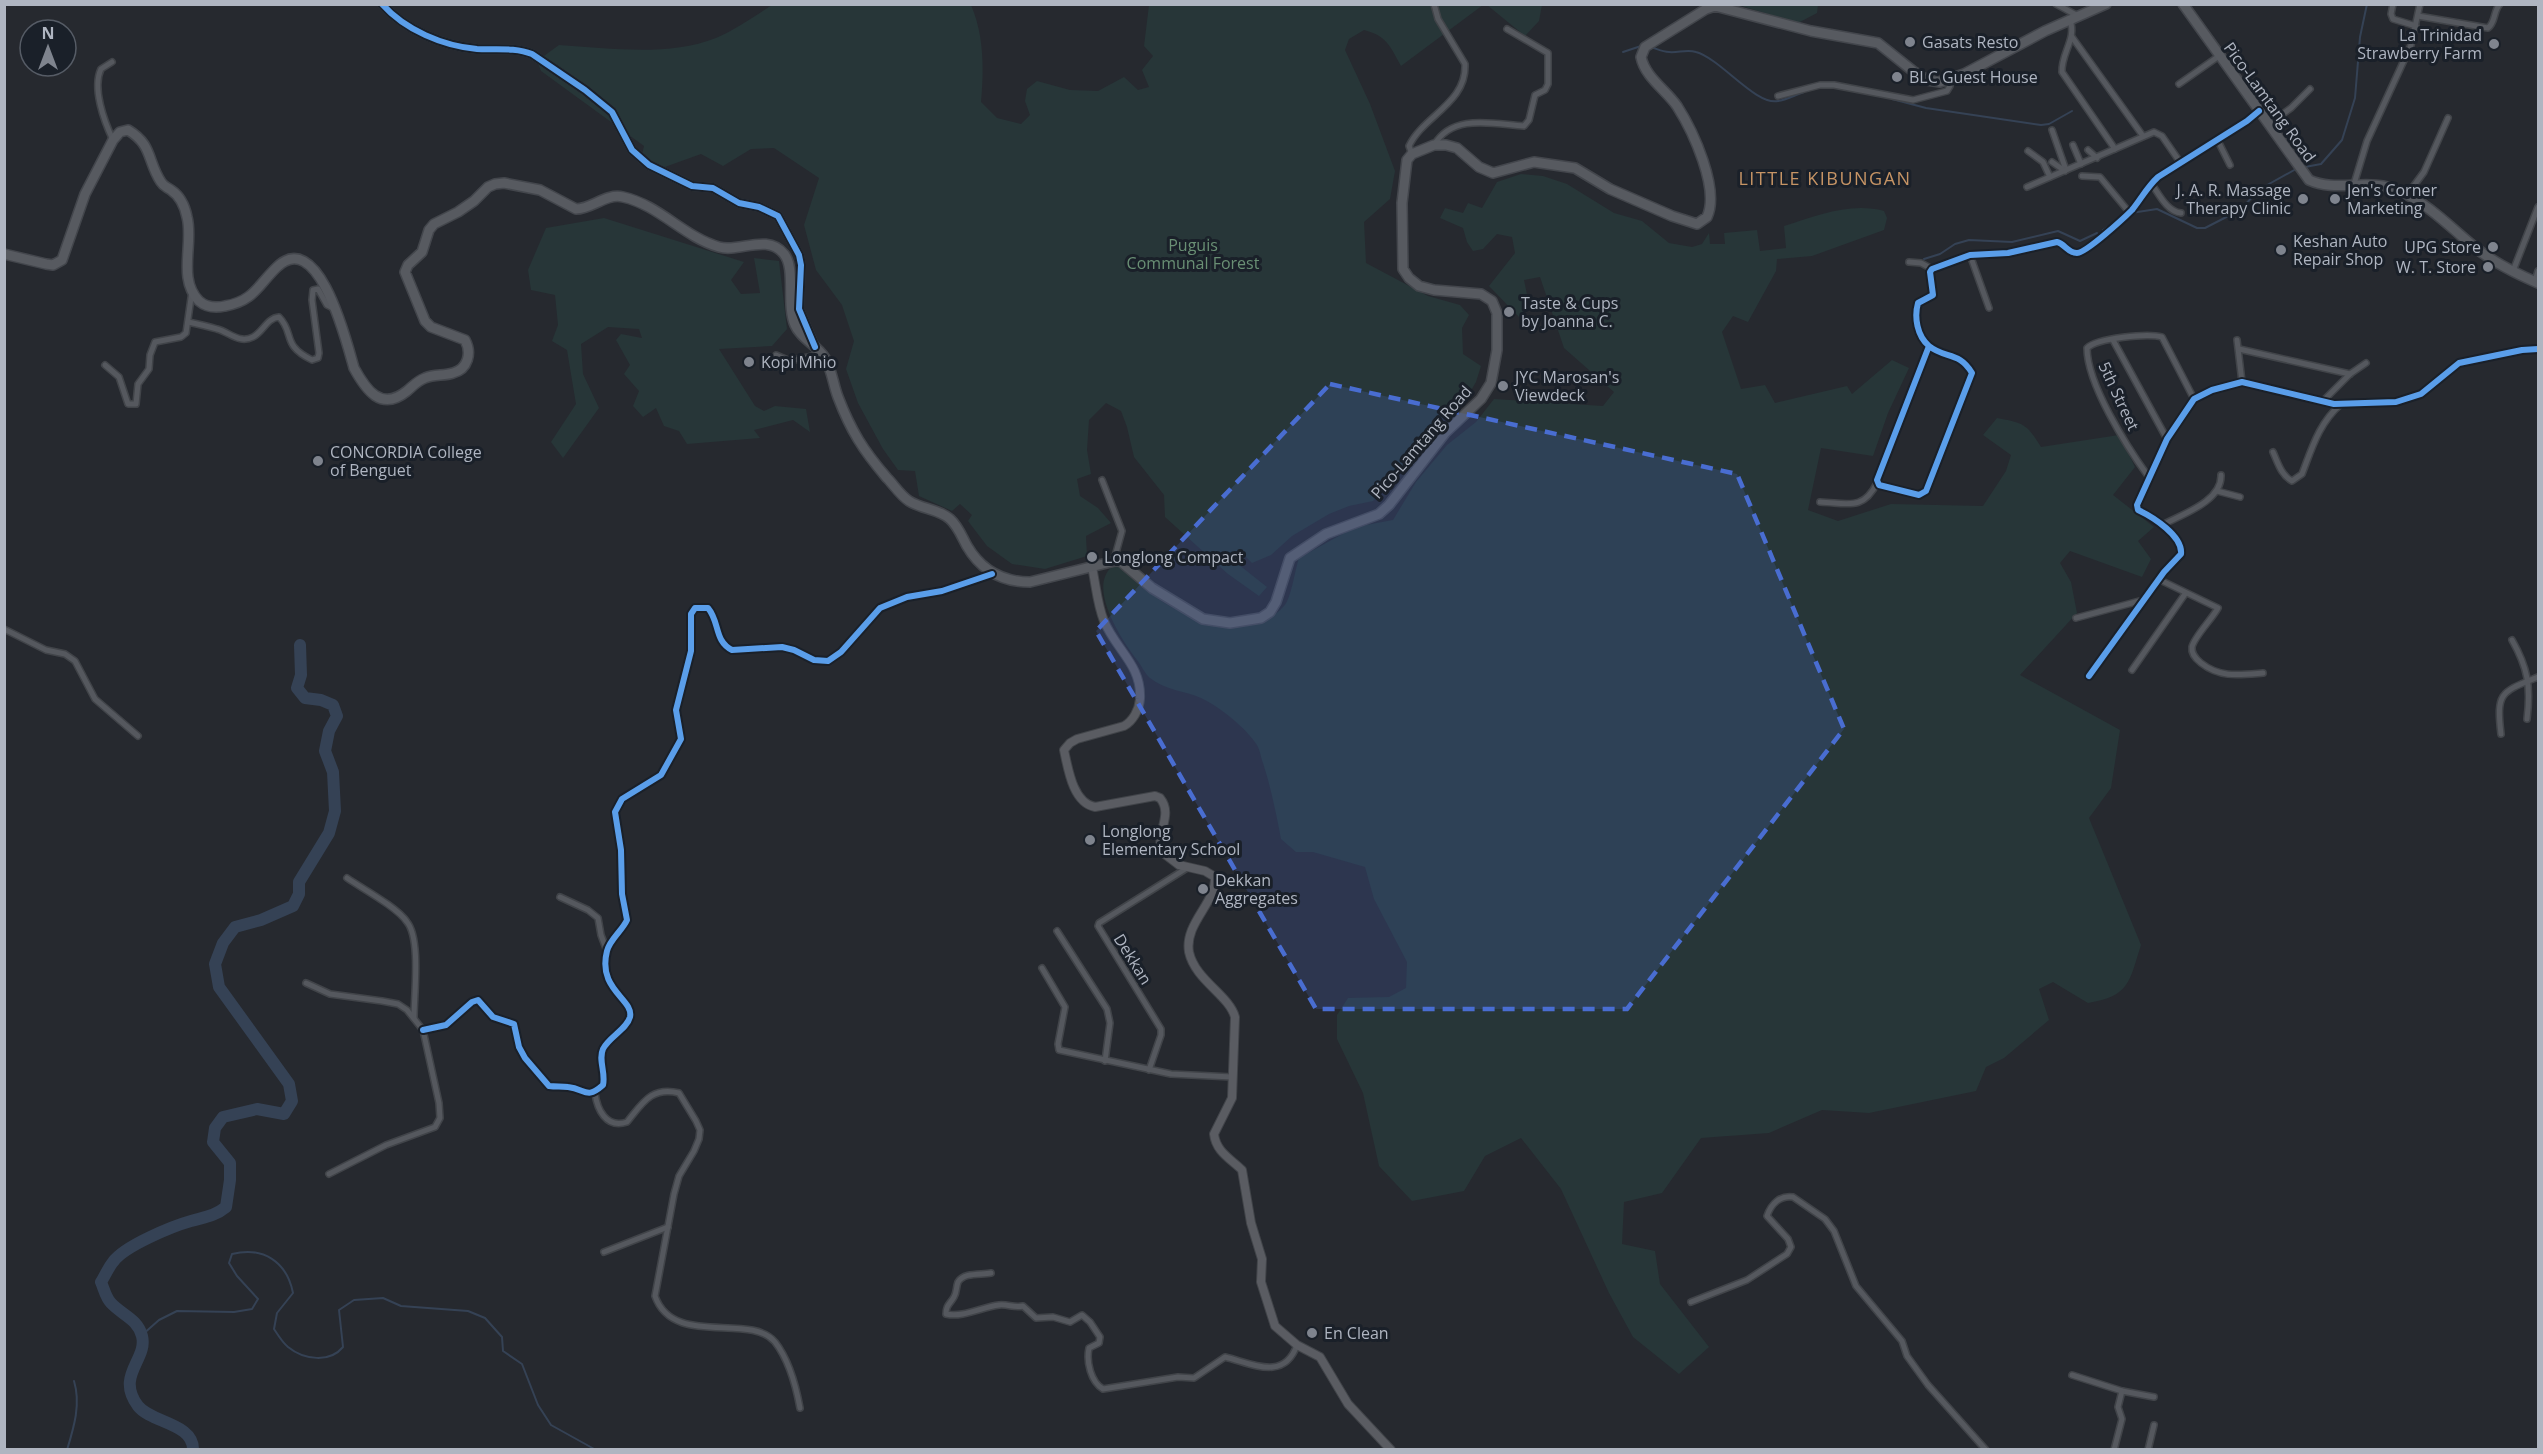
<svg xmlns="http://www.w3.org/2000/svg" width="2543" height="1454" font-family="'Open Sans',sans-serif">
	<rect width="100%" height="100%" fill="#26292f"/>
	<g fill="#273638">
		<path d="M772,5H971C984,35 984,69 981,102L997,118L1021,124L1030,115L1025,101L1027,89L1037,81L1070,90L1098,91L1124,77L1138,90L1149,87L1142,70L1153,56L1144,46L1149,5H1483L1401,66C1390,46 1387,36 1364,30L1349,39L1345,50L1370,104L1395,171L1390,199L1364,222L1366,263L1428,296L1460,305L1469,315L1462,328L1463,354L1481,366L1476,382L1466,399L1458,408L1437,422L1407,463L1373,501L1349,506L1329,514L1292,536L1271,555L1252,563L1243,554L1234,561L1267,587L1259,596L1228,574L1165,517L1164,495L1134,457L1127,427L1121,411L1106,403L1089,420L1087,450L1091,474L1077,479L1080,496L1098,508L1111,523L1086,536L1087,556L1045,569L1012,564L987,546L968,521L972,515L960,504L952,511L919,496L915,471L898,470L883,449L858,403L846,369L854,341L842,305L816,270L804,225L819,178L774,148L751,149L723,166L701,154L662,168L641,159L644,146L541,71L537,61L559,45C609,48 668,57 716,38C735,30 755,16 772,5Z"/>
		<path d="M1487,5H1542L1539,21L1525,36Z"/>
		<path d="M1738,5H1818L1817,13L1798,23Z"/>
		<path d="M1521,174L1543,176L1567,184L1614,213L1642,221L1669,243L1692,247L1702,244L1709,233L1710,244H1725L1724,233L1757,230L1760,251L1786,248L1784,226C1817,216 1850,202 1884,211L1887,218L1884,230L1812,256L1777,259L1776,271L1748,322L1733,316L1722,332L1741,389L1765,385L1775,403L1847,386L1852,394L1892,360L1909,368L1888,413L1873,456L1821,448L1808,510L1838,521L1891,504L1983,506L2006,471L2011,455L1983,435L1997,418C2024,423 2027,424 2041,447L2119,435L2135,467L2113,495L2154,527L2138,541L2151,559L2142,577L2070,551L2060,563L2071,582L2077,613L2020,675L2120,730L2111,788L2089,818L2141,945C2129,982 2130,996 2088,1003L2053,982L2039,989L2049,1020L2004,1058L1986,1067L1976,1091L1869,1113L1822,1110L1769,1133L1701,1138L1662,1193L1624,1202L1622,1244L1655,1251L1660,1284L1709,1347L1679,1374L1633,1337L1609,1293L1561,1189L1521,1138L1485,1156L1464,1191L1412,1201L1379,1166L1363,1093L1337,1039V1015L1348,998L1389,997L1406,988L1407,962L1374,899L1365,867L1313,852H1296L1281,839C1276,813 1271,788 1263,763C1261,758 1260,750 1257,745C1247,729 1219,706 1201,698C1185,691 1165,690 1150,678C1145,674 1141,665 1137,660C1122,641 1086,586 1113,566C1128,567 1139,584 1150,593C1185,619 1249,646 1284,606C1291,599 1295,570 1299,558L1355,527L1393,520L1416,482L1447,445L1476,422L1494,399L1603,406L1614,392L1564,348L1540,277L1524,280L1529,304L1519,317L1489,286L1515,253L1512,237L1497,234L1483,249L1473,251L1467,242L1463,228L1440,218L1445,208L1463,213L1468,203L1482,208L1497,182Z"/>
		<path d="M604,218L744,262L731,280L741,294L760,293L754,258L779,261L787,329L772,346L719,349L755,406L764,411L775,406L806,409L810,432L793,420L754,430L760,438L687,444L679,431L664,426L656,408L643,417L633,406L639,391L624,374L630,365L616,340L621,334L642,338L639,329L608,327L581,344L583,374L599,408L563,458L551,442L576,404L567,350L552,341L558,325L555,295L531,290L528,270L546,228Z"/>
	</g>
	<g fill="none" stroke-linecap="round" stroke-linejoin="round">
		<g stroke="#354255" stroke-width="2">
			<path d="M1651,47C1657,49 1663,52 1669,52C1678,53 1687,49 1696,52C1721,59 1756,106 1778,101C1786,100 1795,95 1804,92"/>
			<path d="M1623,52L1641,46"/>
			<path d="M1824,88H1836"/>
			<path d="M1892,99L1926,108L2041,125L2049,124L2072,111"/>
			<path d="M2305,167L2321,164L2342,140L2355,98L2360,37L2367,4"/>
			<path d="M2131,213L2157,209L2197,228H2205L2240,210L2260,189L2296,169"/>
			<path d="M2103,230L2123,217"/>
			<path d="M1924,259L1940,254L1955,244L1969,240L2012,242L2058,231L2080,241L2097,233"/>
			<path d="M142,1335L159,1320L177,1311L234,1312L252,1309L258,1299L237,1276L229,1263L232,1254C263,1246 287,1262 293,1293L277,1313L274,1329C278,1335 282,1342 288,1347C304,1360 330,1363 343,1347L339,1310L354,1300L383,1298L401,1306L468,1311L485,1318L502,1337L503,1351L522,1364L538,1405L551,1425L596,1450"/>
			<path d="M67,1450C74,1427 81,1404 74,1381"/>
		</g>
		<path stroke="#354255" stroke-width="12" d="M193,1450C194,1423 151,1423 138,1406C115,1375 148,1360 142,1336C138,1319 122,1315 111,1303C106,1298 104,1289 101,1282C105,1276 108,1268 113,1262C124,1246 173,1226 191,1221C205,1217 215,1216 226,1207L230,1180V1163L213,1142L215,1128L223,1117L257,1109L284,1114L292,1101L289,1084L219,987L215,964L223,943L235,927L261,920L293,906L299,894V882L329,833L335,811L333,772L325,751L329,731L337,716L333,705L321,700L305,698L297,688L301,675L300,645"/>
		<g stroke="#414449" stroke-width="8">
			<g id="street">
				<path d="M2056,4L2078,16"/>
				<path d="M2393,4L2391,14L2393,19L2416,26"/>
				<path d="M2418,16L2488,28C2496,22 2493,11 2500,4"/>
				<path d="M2070,20C2077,39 2061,53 2062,72L2115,149"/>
				<path d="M2072,37L2143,136"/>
				<path d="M112,62L101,69C92,88 104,121 113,140"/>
				<path d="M2179,84L2219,56"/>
				<path d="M1778,96L1820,85H1834L1913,100L1947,91L1950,86V79"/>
				<path d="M2269,124L2291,108L2310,89"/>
				<path d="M2052,130L2066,170"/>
				<path d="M2217,139L2230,165"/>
				<path d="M1434,145C1453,113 1493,124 1524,126L1529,120L1535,95L1545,90L1548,84V53L1507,29"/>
				<path d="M2073,145L2081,164"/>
				<path d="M2088,150L2097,158"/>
				<path d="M2028,151L2043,162L2050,177"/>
				<path d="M1412,154L1409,146C1423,116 1467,103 1465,64L1438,19L1434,4"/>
				<path d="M2052,162L2065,171"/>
				<path d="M2082,176L2100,177L2129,212"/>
				<path d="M2151,183C2159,194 2167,212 2181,213"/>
				<path d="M2354,184L2367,141L2411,45L2420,4"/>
				<path d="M2027,187L2154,132L2162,136L2180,162"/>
				<path d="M2407,195L2424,172L2448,118"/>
				<path d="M1970,255L1989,308"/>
				<path d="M1909,262L1921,263L1932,269"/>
				<path d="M2513,271L2538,207"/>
				<path d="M2535,281L2538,271"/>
				<path d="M188,322C198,324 207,326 217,329C229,332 239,344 253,337C263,332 267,318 279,317C295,333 281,345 312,360L318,358L319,353L312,300L313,290L318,289L327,305L335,309"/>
				<path d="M2113,340L2167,439"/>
				<path d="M2237,340L2242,382"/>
				<path d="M1929,346L1877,480L1879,485L1919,495L1926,491L1972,373C1959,351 1945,359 1929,346C1917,336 1914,317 1918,303L1933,295L1930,272L1932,269L1970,255L2008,253L2057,242C2065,244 2068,253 2077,253C2086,253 2124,218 2132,210C2141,199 2147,187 2158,177L2247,121L2259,111"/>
				<path d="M2239,349L2350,374"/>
				<path d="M105,365L119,377L128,404H136L138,384L149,369L150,355L155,342L181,337L186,333L192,291"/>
				<path d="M776,367L774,358L776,355L790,361L822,354"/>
				<path d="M2323,401L2350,374L2366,363"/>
				<path d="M2273,452C2278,463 2281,475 2292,481L2302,474C2312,448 2319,423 2341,404"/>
				<path d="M2148,476C2127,447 2087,384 2087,348C2097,338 2148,333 2162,337L2194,399"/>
				<path d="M1102,480L1122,531L1114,560"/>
				<path d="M2217,491L2240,497"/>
				<path d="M1820,502C1848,503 1863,511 1877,483"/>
				<path d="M2164,524C2183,514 2222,501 2221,475"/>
				<path d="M2158,579L2218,608C2212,619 2194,637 2192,647C2191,654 2196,659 2201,663C2220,678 2239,675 2263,673"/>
				<path d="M2076,618L2143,600"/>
				<path d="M4,629L46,650L65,654L75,661L95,699L138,736"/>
				<path d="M2512,640C2528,668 2531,687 2527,719"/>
				<path d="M2132,670L2185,594"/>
				<path d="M2089,676L2164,572L2181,554C2183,536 2153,517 2138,510L2137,505L2167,439L2194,399L2212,390L2242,382L2334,404L2396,402L2421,394L2459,363L2522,350L2538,349"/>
				<path d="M2501,734C2496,692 2501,692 2538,677"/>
				<path d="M347,878C363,889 397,907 407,922C421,939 414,995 414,1018"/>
				<path d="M560,897L588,910L598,918L601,935L607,951"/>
				<path d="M1057,931L1107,1009L1110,1023L1105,1061"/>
				<path d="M1042,968L1065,1007L1058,1044L1059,1050L1171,1074L1232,1077"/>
				<path d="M306,983L330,994L382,1001L398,1004L407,1010L423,1030L439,1103L440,1118L435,1127L386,1145L329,1174"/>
				<path d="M423,1030L446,1025L472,1002L478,1000L493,1017L514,1024L519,1047L525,1058L549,1086C556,1087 562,1086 568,1087C586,1089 586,1100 603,1085C606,1073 598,1060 603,1049C609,1037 627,1029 630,1017C634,999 597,990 607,951C610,939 622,931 627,920L622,894L621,850L615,812L622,799L661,775L681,739L676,710L691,651V614L695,608H708C720,622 714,641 732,650L782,647L794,650L814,660L828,661L841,652L880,608L907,597L942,591L992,574"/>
				<path d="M1149,1070L1161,1035V1029L1098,926L1099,923L1187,868"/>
				<path d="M595,1093C597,1109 606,1129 627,1122C642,1104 651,1086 679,1093L696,1121L700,1130L699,1139L694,1151L679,1176L674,1194L655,1296C673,1348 750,1312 775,1342C789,1360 796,1386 800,1408"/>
				<path d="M604,1252L668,1227"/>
				<path d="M991,1273C981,1275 964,1272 958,1282C956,1287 957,1292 954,1297C950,1304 946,1305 946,1314C963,1318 982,1307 999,1305C1008,1304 1014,1308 1023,1306L1036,1318L1053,1317L1070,1322L1082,1315L1090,1322L1100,1337L1099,1343L1089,1348C1086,1362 1091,1382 1103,1389L1178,1377L1194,1378L1225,1357C1251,1363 1284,1382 1297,1345"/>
				<path d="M1691,1302L1747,1280L1787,1254L1791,1247L1788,1239L1767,1216C1771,1204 1780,1195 1793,1197L1825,1219L1834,1231L1856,1286L1902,1341L1907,1356L1928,1385L1986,1450"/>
				<path d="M2072,1375L2122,1391L2154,1397"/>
				<path d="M2114,1450L2122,1419L2118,1407L2122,1391"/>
				<path d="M2148,1450L2154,1425"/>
			</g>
		</g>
		<g stroke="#414449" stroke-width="10">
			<g id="secondary">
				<path d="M382,4C405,30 443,46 477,49C495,50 515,47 532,54L585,90L612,112L632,150L649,165L692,186L713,188L739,203L759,207L778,216L799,255L801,265L799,309L814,344"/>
				<path d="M1092,567C1096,585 1097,604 1104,621C1116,650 1142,665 1140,699C1139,710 1133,721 1124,726L1077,739L1070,743L1064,750C1068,769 1073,803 1095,807L1155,796L1160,798C1174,815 1155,833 1162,852L1179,865L1205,871L1215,877C1217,902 1184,923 1189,952C1195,980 1229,995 1235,1017L1232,1098L1214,1134C1216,1152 1231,1159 1242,1170L1251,1223L1262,1259L1261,1282L1275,1326L1297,1345L1320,1357L1348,1404L1391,1450"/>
			</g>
		</g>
		<g stroke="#43464c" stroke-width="12">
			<g id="primary">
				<path d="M2183,4L2309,180C2337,193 2369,177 2400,191C2430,205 2452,229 2477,249C2496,264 2517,274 2538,283"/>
				<path d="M4,254L46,264L53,265L62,260L85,194L113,140L120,132L128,130C153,145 147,161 161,182C164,187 167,187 171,190C180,196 185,207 187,217C194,243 177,279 199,301C206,307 216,308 225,306C254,301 258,285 277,267C319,227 347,344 354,368C366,390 381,412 407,391C413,386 417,381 425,378C434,374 444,376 453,373C468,369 472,353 465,340L431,327L425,321L405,272L408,265L422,252L429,230L434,224L458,212L474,201L488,187L495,184L504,183L540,190L576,209C592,209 606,193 623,197C659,205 684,237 719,247C739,253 767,233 784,254C796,268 786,305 795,325C801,339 817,345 825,358C832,370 833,384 838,397C851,431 863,450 887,478C894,485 900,495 909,501C921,509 939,509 950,519C958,526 962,537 967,546C981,570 1003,582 1030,582L1119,560L1152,588L1203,619L1230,623L1261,618L1270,612L1276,602L1290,558L1326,534L1379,514L1389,505L1445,433L1481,399L1491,383L1497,350V313L1492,301L1481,294L1434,290L1419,286L1409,278L1403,269L1402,203L1407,160L1412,154L1434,145H1446L1457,148L1479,167L1493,173L1534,162L1575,168L1610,189L1672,216L1697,224L1707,217C1720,189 1693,131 1677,106C1666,90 1645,77 1641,57L1645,47L1706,9L1715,6L1811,31L1878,43L1913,71L1927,80L1940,82L1964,74L2045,31L2106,4"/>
			</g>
		</g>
		<use href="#street" stroke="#55585e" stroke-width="5"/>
		<use href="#secondary" stroke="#5a5c62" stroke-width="8"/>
		<use href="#primary" stroke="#575a60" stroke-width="9"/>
		<g stroke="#1a2029" stroke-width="10">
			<g id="cycleway">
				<path d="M382,4C405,30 443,46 477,49C495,50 515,47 532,54L585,90L612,112L632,150L649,165L692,186L713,188L739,203L759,207L778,216L799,255L801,265L799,309L815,347"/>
				<path d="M1929,346L1877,480L1879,485L1919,495L1926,491L1972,373C1959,351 1945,359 1929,346C1917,336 1914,317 1918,303L1933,295L1930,272L1932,269L1970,255L2008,253L2057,242C2065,244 2068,253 2077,253C2086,253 2124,218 2132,210C2141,199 2147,187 2158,177L2247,121L2259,111"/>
				<path d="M2089,676L2164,572L2181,554C2183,536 2153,517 2138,510L2137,505L2167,439L2194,399L2212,390L2242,382L2334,404L2396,402L2421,394L2459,363L2522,350L2538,349"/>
				<path d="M423,1030L446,1025L472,1002L478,1000L493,1017L514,1024L519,1047L525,1058L549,1086C556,1087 562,1086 568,1087C586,1089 586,1100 603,1085C606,1073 598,1060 603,1049C609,1037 627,1029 630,1017C634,999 597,990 607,951C610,939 622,931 627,920L622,894L621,850L615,812L622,799L661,775L681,739L676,710L691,651V614L695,608H708C720,622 714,641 732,650L782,647L794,650L814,660L828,661L841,652L880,608L907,597L942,591L992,574"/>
			</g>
		</g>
		<use href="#cycleway" stroke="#5a9eea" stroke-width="6"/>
	</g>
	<path fill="#496dd1" fill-opacity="0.2" stroke="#496dd1" stroke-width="4.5" stroke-dasharray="12 8" stroke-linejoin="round" d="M1330,384L1737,474L1844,729L1627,1009H1316L1096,631Z"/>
	<g fill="#7f848e" stroke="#1a2029" stroke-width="2">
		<circle cx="1910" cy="42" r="6"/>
		<circle cx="2494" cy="44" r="6"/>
		<circle cx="1897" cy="77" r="6"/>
		<circle cx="2303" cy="199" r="6"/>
		<circle cx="2335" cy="199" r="6"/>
		<circle cx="2493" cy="247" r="6"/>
		<circle cx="2281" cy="250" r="6"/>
		<circle cx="2488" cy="267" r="6"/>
		<circle cx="1509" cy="312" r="6"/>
		<circle cx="749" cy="362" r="6"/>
		<circle cx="1503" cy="386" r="6"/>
		<circle cx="318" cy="461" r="6"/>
		<circle cx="1092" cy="557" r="6"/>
		<circle cx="1090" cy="840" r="6"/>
		<circle cx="1203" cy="889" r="6"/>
		<circle cx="1312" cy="1333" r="6"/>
	</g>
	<g text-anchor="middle" stroke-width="6" stroke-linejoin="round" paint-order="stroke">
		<g font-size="16" fill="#afb5c1" stroke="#1a2029" text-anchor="start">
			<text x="2482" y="41" text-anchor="end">La Trinidad<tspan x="2482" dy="18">Strawberry Farm</tspan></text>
			<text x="1922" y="48">Gasats Resto</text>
			<text x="1909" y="83">BLC Guest House</text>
			<text x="2291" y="196" text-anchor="end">J. A. R. Massage<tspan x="2291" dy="18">Therapy Clinic</tspan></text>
			<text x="2347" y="196">Jen's Corner<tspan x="2347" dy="18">Marketing</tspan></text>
			<text x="2293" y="247">Keshan Auto<tspan x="2293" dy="18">Repair Shop</tspan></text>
			<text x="2481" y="253" text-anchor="end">UPG Store</text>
			<text x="2476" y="273" text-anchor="end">W. T. Store</text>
			<text x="1521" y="309">Taste &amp; Cups<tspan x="1521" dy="18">by Joanna C.</tspan></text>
			<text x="761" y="368">Kopi Mhio</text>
			<text x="1515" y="383">JYC Marosan's<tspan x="1515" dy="18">Viewdeck</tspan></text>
			<text x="330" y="458">CONCORDIA College<tspan x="330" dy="18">of Benguet</tspan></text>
			<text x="1104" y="563">Longlong Compact</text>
			<text x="1102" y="837">Longlong<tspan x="1102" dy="18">Elementary School</tspan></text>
			<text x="1215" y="886">Dekkan<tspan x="1215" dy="18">Aggregates</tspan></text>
			<text x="1324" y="1339">En Clean</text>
		</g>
		<g font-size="16" fill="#afb5c1" stroke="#1a2029">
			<text transform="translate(2270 102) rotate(54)" y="6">Pico-Lamtang Road</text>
			<text transform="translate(2119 396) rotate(65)" y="6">5th Street</text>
			<text transform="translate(1421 442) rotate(-49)" y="6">Pico-Lamtang Road</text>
			<text transform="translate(1133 959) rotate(58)" y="6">Dekkan</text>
		</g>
		<g font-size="16" fill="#698f74" stroke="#1a2029">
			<text x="1193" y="251">Puguis<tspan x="1193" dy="18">Communal Forest</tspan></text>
		</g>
		<g font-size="18" letter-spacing="1.5" fill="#c69465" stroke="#1a2029">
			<text x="1825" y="185">LITTLE KIBUNGAN</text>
		</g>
	</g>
	<rect width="2543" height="1454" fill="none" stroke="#afb5c1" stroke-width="12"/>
	<g transform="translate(48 48)"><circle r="28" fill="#1a2029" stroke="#565c66" stroke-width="1.5"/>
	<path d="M0-4.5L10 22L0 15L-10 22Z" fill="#7f848e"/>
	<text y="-9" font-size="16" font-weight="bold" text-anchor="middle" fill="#afb5c1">N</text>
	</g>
</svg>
